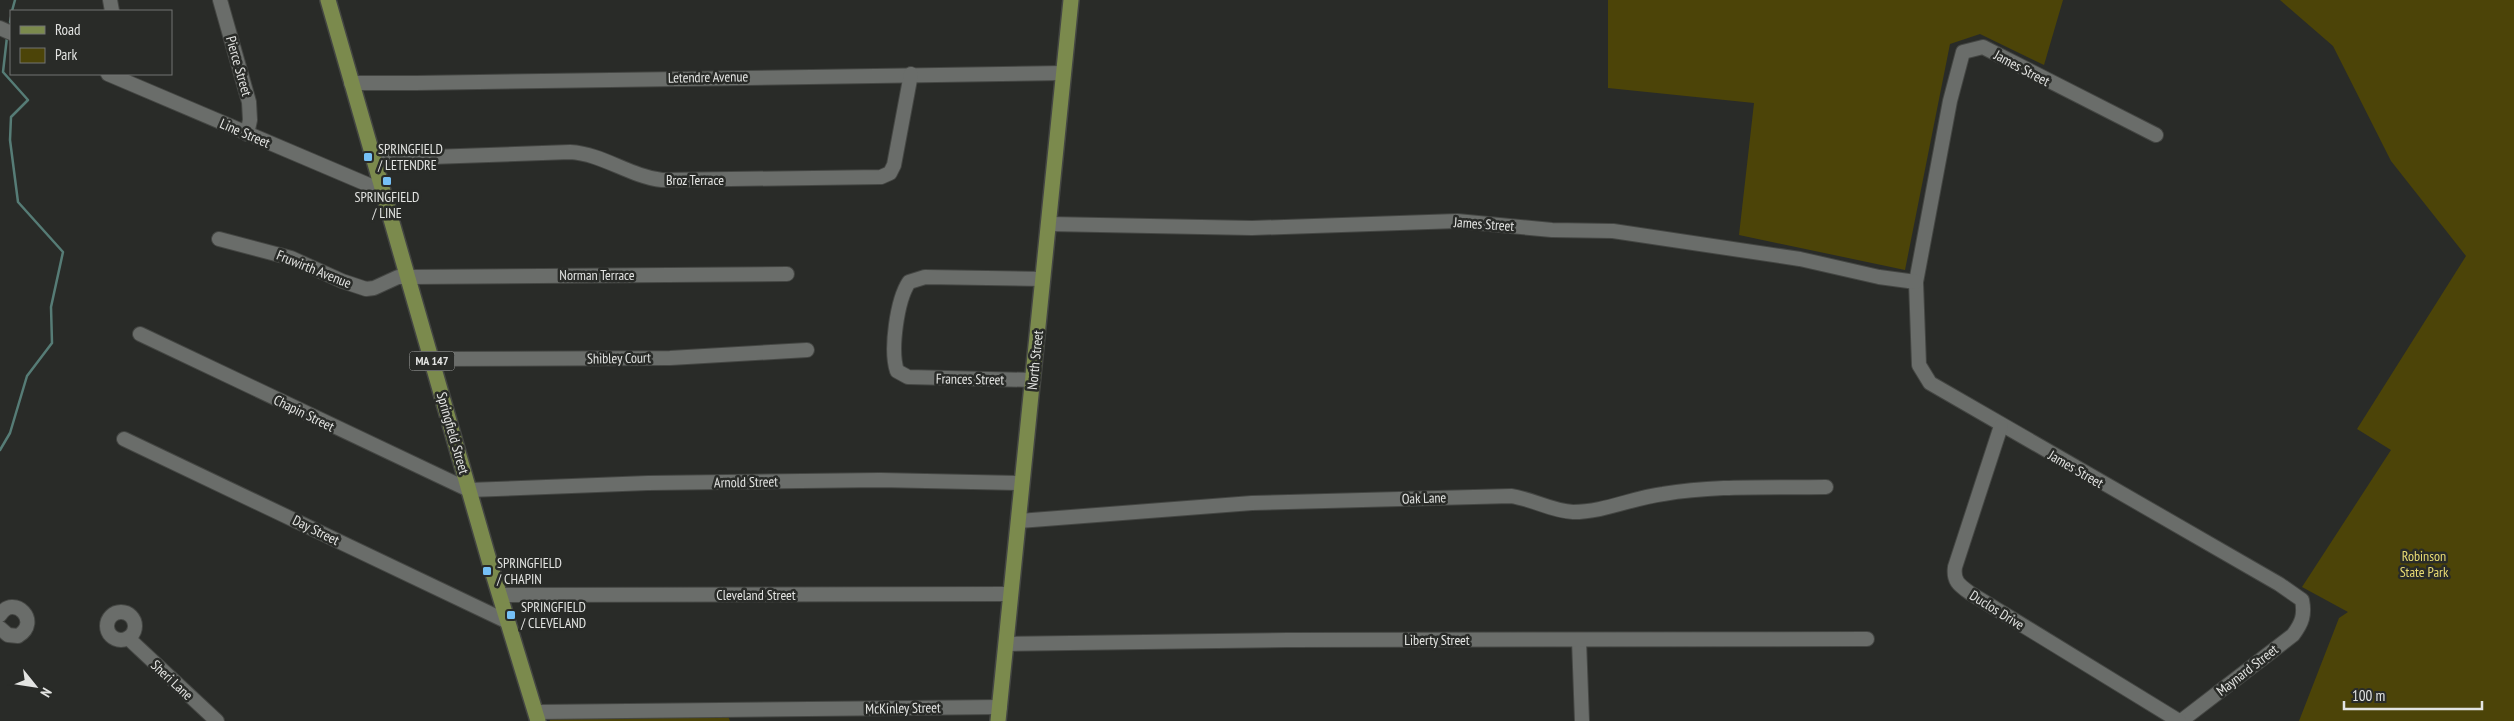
<svg xmlns="http://www.w3.org/2000/svg" width="2514" height="721" font-family="'PT Sans Narrow',sans-serif">
	<rect width="100%" height="100%" fill="#292b28"/>
	<g fill="#4c4408">
		<path d="M1608,0H2063L2044,65L1980,34L1950,44L1905,270L1739,235L1754,103L1608,88Z"/>
		<path d="M2280,0H2514V721H2299L2339,618L2348,612L2302,587L2391,450L2357,429L2466,256L2391,161L2333,46Z"/>
		<path d="M728,716L730,721H550L549,718Z"/>
	</g>
	<g fill="none" stroke-linecap="round" stroke-linejoin="round">
		<g stroke="#567c76" stroke-width="2.5">
			<path d="M12,11L15,0"/>
			<path d="M10,22L11,17"/>
			<path d="M0,450L10,433L27,376L52,343L51,307L63,252L18,202L10,140L11,117L28,100L3,72L7,37"/>
		</g>
		<g stroke="#444643" stroke-width="16">
			<g id="minor">
				<path d="M110,0L112,11"/>
				<path d="M220,0L249,102L250,120L247,134"/>
				<path d="M0,28L11,33"/>
				<path d="M108,74L383,191"/>
				<path d="M351,83H416L1064,73"/>
				<path d="M2156,135L1983,47L1963,52L1950,101L1916,282L1919,365L1930,383L2279,584L2302,600C2305,615 2302,623 2293,635L2181,721"/>
				<path d="M374,159L570,152C603,154 629,176 662,180L881,177L890,173L894,165L911,74"/>
				<path d="M1049,224L1252,228L1457,221L1552,230L1613,231L1800,259L1879,277L1916,282"/>
				<path d="M219,239L291,258L342,281L366,289L374,288L398,277H408L787,274"/>
				<path d="M140,334L469,490L648,483L880,480L1022,483"/>
				<path d="M432,359L670,358L807,350"/>
				<path d="M1033,380L908,377L897,371C890,350 897,300 909,282L925,277L1043,279"/>
				<path d="M2001,426L1955,567C1953,581 1959,585 1970,593L2179,721"/>
				<path d="M124,439L508,622"/>
				<path d="M1019,521L1252,503L1511,496C1533,499 1551,511 1573,512C1604,512 1632,498 1663,494C1716,485 1772,488 1826,487"/>
				<path d="M500,595L1011,594"/>
				<circle cx="121" cy="626" r="14"/>
				<path d="M0,615C14,593 42,622 18,636L8,635L0,628"/>
				<path d="M128,638L217,721"/>
				<path d="M1579,640L1582,721"/>
				<path d="M1006,644L1288,640L1867,639"/>
				<path d="M536,712L1000,707"/>
			</g>
		</g>
		<g stroke="#444643" stroke-width="18">
			<g id="major">
				<path d="M328,0L491,567L538,721"/>
				<path d="M998,721L1071,0"/>
			</g>
		</g>
		<use href="#minor" stroke="#6a6d6a" stroke-width="14"/>
		<use href="#major" stroke="#7b8a4d" stroke-width="15"/>
	</g>
	<g fill="#75c0f6" stroke="#292b28" stroke-width="2">
		<rect x="363" y="152" width="10" height="10" rx="2.5"/>
		<rect x="382" y="176" width="10" height="10" rx="2.5"/>
		<rect x="482" y="566" width="10" height="10" rx="2.5"/>
		<rect x="506" y="610" width="10" height="10" rx="2.5"/>
	</g>
	<g text-anchor="middle" stroke-width="5" stroke-linejoin="round" paint-order="stroke">
		<rect fill="#292b28" stroke="#abacaa" stroke-width="1" x="409.5" y="351.5" width="45" height="19" rx="4"/>
		<g font-size="12" font-weight="bold" fill="#e3e4e2">
			<text x="432" y="365">MA 147</text>
		</g>
		<g font-size="14" fill="#e3e4e2" stroke="#292b28">
			<text transform="translate(239 66) rotate(74)" y="5">Pierce Street</text>
			<text transform="translate(2022 68) rotate(28)" y="5">James Street</text>
			<text transform="translate(708 77) rotate(-1)" y="5">Letendre Avenue</text>
			<text transform="translate(245 133) rotate(23)" y="5">Line Street</text>
			<text x="695" y="185">Broz Terrace</text>
			<text transform="translate(1484 224) rotate(4)" y="5">James Street</text>
			<text transform="translate(314 269) rotate(22)" y="5">Fruwirth Avenue</text>
			<text x="597" y="280">Norman Terrace</text>
			<text transform="translate(619 358) rotate(-1)" y="5">Shibley Court</text>
			<text transform="translate(1035 360) rotate(-84)" y="5">North Street</text>
			<text transform="translate(970 379) rotate(1)" y="5">Frances Street</text>
			<text transform="translate(304 413) rotate(26)" y="5">Chapin Street</text>
			<text transform="translate(453 433) rotate(74)" y="5">Springfield Street</text>
			<text transform="translate(2076 469) rotate(30)" y="5">James Street</text>
			<text transform="translate(746 482) rotate(-1)" y="5">Arnold Street</text>
			<text transform="translate(1424 498) rotate(-2)" y="5">Oak Lane</text>
			<text transform="translate(316 530) rotate(26)" y="5">Day Street</text>
			<text x="756" y="600">Cleveland Street</text>
			<text transform="translate(1997 610) rotate(32)" y="5">Duclos Drive</text>
			<text x="1437" y="645">Liberty Street</text>
			<text transform="translate(2247 670) rotate(-38)" y="5">Maynard Street</text>
			<text transform="translate(172 680) rotate(43)" y="5">Sheri Lane</text>
			<text transform="translate(903 708) rotate(-1)" y="5">McKinley Street</text>
		</g>
		<g font-size="14" fill="#e3e4e2" stroke="#292b28" text-anchor="start">
			<text x="378" y="154">SPRINGFIELD<tspan x="378" dy="16">/ LETENDRE</tspan></text>
			<text x="387" y="202" text-anchor="middle">SPRINGFIELD<tspan x="387" dy="16">/ LINE</tspan></text>
			<text x="497" y="568">SPRINGFIELD<tspan x="497" dy="16">/ CHAPIN</tspan></text>
			<text x="521" y="612">SPRINGFIELD<tspan x="521" dy="16">/ CLEVELAND</tspan></text>
		</g>
		<g font-size="14" fill="#e9db73" stroke="#292b28">
			<text x="2424" y="561">Robinson<tspan x="2424" dy="16">State Park</tspan></text>
		</g>
	</g>
	<rect x="10" y="10" width="162" height="65" fill="#292b28" stroke="#737572"/>
	<rect x="20" y="26" width="25" height="8" fill="#7b8a4d" stroke="#737572"/>
	<text x="55" y="35" font-size="15" fill="#e3e4e2">Road</text>
	<rect x="20" y="48" width="25" height="15" fill="#4c4408" stroke="#737572"/>
	<text x="55" y="60" font-size="15" fill="#e3e4e2">Park</text>
	<g transform="translate(35 686) rotate(120)" stroke="#292b28" stroke-width="4" paint-order="stroke">
	<path d="M0-4L9 19L0 12L-9 19Z" fill="#e3e4e2"/>
	<text y="-8" font-size="14" font-weight="bold" text-anchor="middle" fill="#e3e4e2">N</text>
	</g>
	<path d="M2344 701v8h138v-8" fill="none" stroke="#e3e4e2" stroke-width="2.5"/>
	<text x="2352" y="701" font-size="15" fill="#e3e4e2" stroke="#292b28" stroke-width="4" paint-order="stroke">100 m</text>
</svg>
